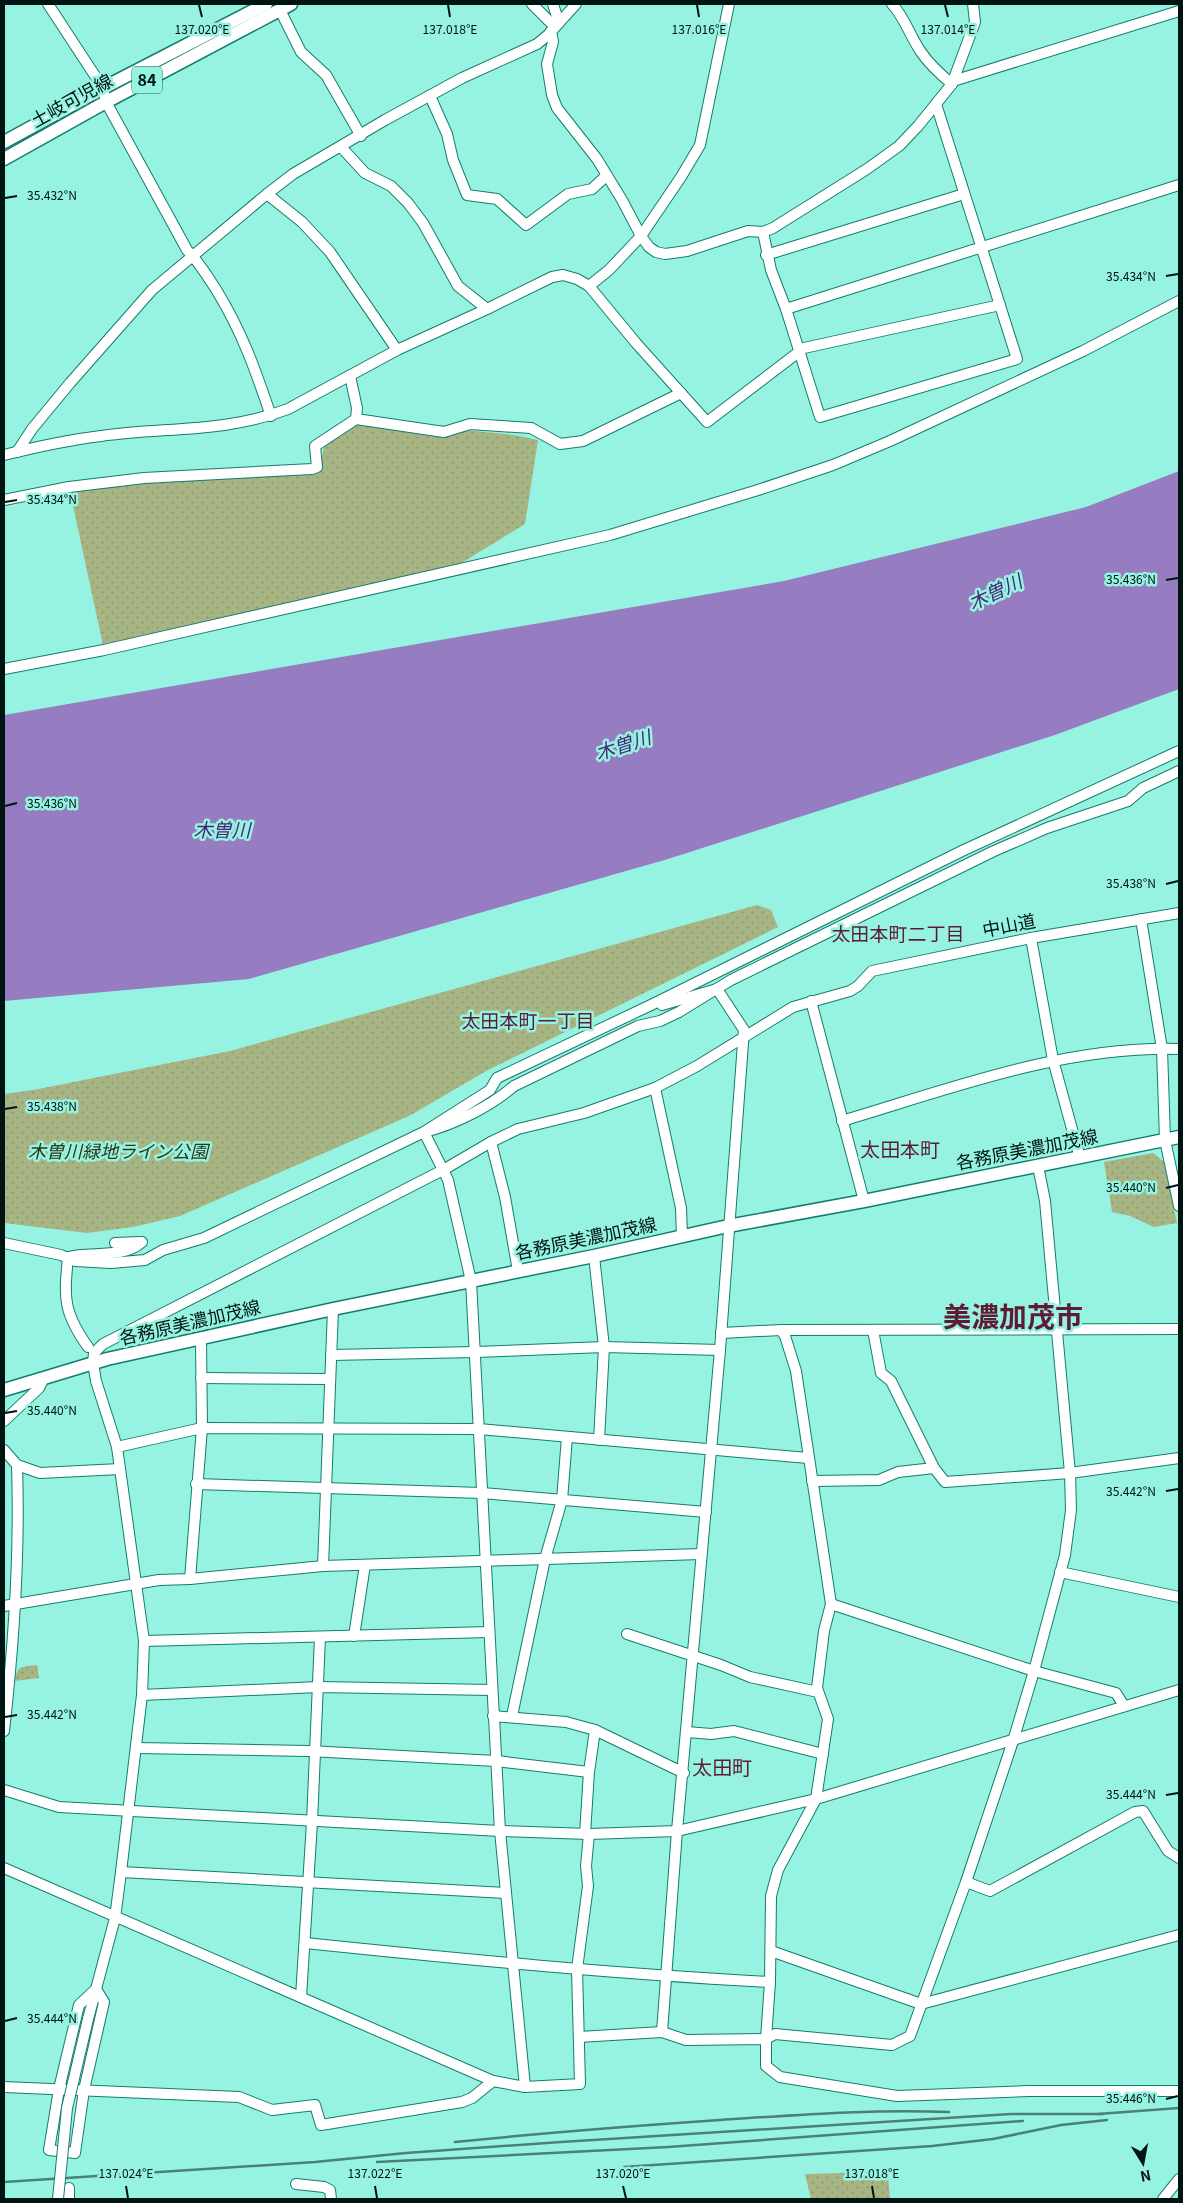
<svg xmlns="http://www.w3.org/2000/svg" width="1183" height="2203" font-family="Georgia,'Noto Sans JP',serif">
	<defs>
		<pattern id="park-dots" width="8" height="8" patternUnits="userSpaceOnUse" patternTransform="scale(1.25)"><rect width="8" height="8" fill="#a7b483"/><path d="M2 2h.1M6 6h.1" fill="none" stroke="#8e9a70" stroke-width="1.8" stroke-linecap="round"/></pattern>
	</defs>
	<rect width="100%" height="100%" fill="#97f3e1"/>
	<g fill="url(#park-dots)">
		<path d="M356,419L514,435L538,440L525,524L445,573L104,650L69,487L319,471L324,447Z"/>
		<path d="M757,905L771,910L778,927L488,1070L409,1116L180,1216L133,1227L87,1233L4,1223V1094L33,1090L230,1051Z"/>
		<path d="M1153,1153L1164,1162L1177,1223L1154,1227L1130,1216L1112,1212L1104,1162Z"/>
		<path d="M37,1665L39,1678L15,1681C17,1665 22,1667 37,1665Z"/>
		<path d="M843,2173L888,2176L890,2199H811L805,2174Z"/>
	</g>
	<path fill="#967dc2" d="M1179,471V689L1055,735L668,859L249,979L4,1001V715L784,581L1086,507Z"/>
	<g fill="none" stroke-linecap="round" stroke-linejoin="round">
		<g stroke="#127d6e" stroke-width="12">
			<g id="minor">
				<path d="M48,4L103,88L106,102L187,250C199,262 208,277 217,291C243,334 255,369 271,416"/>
				<path d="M532,4L555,27"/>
				<path d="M553,4L559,23"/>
				<path d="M892,4C905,18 910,36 921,52C929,64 940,74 952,84"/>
				<path d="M280,10L301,52L326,75L361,136"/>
				<path d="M551,31L553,42L547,64L552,95L557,108L597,159L622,200L641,236L649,247L656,252L665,254L687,251L748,231L763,232L773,228L867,169L899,146L918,126L952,84L975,22L973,4"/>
				<path d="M953,81L1179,11"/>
				<path d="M430,96L447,134L453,160L467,195L497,199L526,225L568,194L592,189L606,176"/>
				<path d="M341,147L365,173L391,186L408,203L423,223L458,286L487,309"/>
				<path d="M267,194L302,222L330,252L397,350"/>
				<path d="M763,232L771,270L786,309L820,417L1017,359L936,104"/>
				<path d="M766,255L964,194"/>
				<path d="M589,286L609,270L641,236L681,177L700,145L729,4"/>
				<path d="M786,309L1179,185"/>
				<path d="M356,419L444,432L470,424L531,428L560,444L583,441L681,393"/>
				<path d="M17,452L32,429L70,383L152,290L267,194L293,174L385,120L462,78L537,44L548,35L576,4"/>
				<path d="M4,455C36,447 68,440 101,436C165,427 225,433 288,409L397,350L487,309L552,277L563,275L577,279L589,286L636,343L707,422L804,348L1000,305"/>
				<path d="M4,500L69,487L144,478L312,469L317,467L315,446L356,419L357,408L350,376"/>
				<path d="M4,669L104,650L610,535L758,490L833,465L890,441L1083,351L1179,301"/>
				<path d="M1141,919L1162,1049L1165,1140L1179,1206"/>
				<path d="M1031,938L1053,1060L1080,1158"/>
				<path d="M811,1001L864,1201"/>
				<path d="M655,1088L681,1208L682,1237"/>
				<path d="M842,1121C952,1088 1063,1046 1179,1049"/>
				<path d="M491,1142L505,1197L518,1271"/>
				<path d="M4,1243L61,1255L75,1261L111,1263L145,1260L163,1250L204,1238L424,1132C454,1125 491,1106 514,1086L638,1026L660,1021L679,1012L731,980L994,851L1047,828L1128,801L1143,788L1179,771"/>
				<path d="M115,1243L139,1242"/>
				<path d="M594,1256L604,1347L599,1440"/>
				<path d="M873,1330L881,1373L891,1381L934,1468L945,1482L1070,1473L1179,1458"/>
				<path d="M721,1333L781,1330L1179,1329"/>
				<path d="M88,1347C63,1312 64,1298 68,1257C91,1251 123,1259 142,1242"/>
				<path d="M331,1355L475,1352L604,1347L720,1350"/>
				<path d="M201,1378L330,1379"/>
				<path d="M4,1421L39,1388L44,1378"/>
				<path d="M117,1447L202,1428L479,1429L808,1458"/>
				<path d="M4,1450L17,1465L40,1473L120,1469"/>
				<path d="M812,1481L879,1480L898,1472L934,1468"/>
				<path d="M196,1484L482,1493L706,1512"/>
				<path d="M323,1566L333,1309"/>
				<path d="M1060,1572L1179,1597"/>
				<path d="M190,1579L202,1428L201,1339"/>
				<path d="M831,1604L1034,1671L1116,1693L1124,1706"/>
				<path d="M4,1606L159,1580L190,1579L323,1566L701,1554"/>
				<path d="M627,1634L721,1665L750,1677L818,1692"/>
				<path d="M354,1636L365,1565"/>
				<path d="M144,1641L489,1632"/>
				<path d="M142,1695L318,1687L492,1690"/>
				<path d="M493,1716L566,1722L595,1730L684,1773"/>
				<path d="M512,1716L545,1559L562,1500L567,1437"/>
				<path d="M4,1731C14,1643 20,1554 17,1465"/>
				<path d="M687,1732L711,1734L734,1731L823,1754"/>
				<path d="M136,1748L309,1751L496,1761L589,1772"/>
				<path d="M4,1790L59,1807L500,1831L589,1834L677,1831L816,1799L1179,1690"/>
				<path d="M585,1834L589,1772L595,1730"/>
				<path d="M4,1868L493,2081L525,2087L580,2084L577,1969L588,1886L586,1866L589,1834"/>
				<path d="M121,1872L506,1893"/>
				<path d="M966,1882L990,1891L1135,1812L1143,1811L1168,1851L1179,1858"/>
				<path d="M305,1943C460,1959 615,1974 770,1982"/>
				<path d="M771,1951L921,2004L1179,1935"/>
				<path d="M96,1989L104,2002L84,2090L75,2153L49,2150L59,2089L79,2005Z"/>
				<path d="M301,1997L312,1822L320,1637"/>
				<path d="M88,2019L115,1918L121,1872L142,1695L144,1641L117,1447L96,1381L93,1363L94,1353L103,1344L443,1170L491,1142L518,1129L584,1113L655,1088L697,1066L793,1007L850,991L858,986L872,971L1031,938L1179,913"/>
				<path d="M662,2032L677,1831L720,1350L744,1030L717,989L662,1005"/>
				<path d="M579,2037L662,2032L686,2040L766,2039V2066L780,2077L897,2096L1028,2091H1179"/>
				<path d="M766,2039L775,2034L892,2045L910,2036L966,1882L1013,1741L1034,1671L1065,1555L1071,1510L1070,1473L1045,1201L1038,1166"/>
				<path d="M766,2039L770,1982L771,1896L778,1870L816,1799L828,1719L817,1688L824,1631L831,1604L796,1371L785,1336L781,1330"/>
				<path d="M4,2087L239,2097L272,2110L315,2105L321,2125L462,2102L472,2098L493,2081"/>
				<path d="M525,2087L500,1831L471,1281L448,1180L424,1132L490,1090L497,1078L651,1005L964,850L1179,751"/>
				<path d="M296,2184L324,2187L330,2190L331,2199"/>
				<path d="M69,2199V2188"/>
				<path d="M1163,2199L1179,2179"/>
			</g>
		</g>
		<g stroke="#127d6e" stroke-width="15">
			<g id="major">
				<path d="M4,142L103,88L266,4"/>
				<path d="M4,159L106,102L291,4"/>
				<path d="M4,1390L107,1359L333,1309L594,1256L728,1226L864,1201L1179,1137"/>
			</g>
		</g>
		<use href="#minor" stroke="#fff" stroke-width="10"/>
		<use href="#major" stroke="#fff" stroke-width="12"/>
		<g stroke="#498176" stroke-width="2.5">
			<path d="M1098,2114L1179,2108"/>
			<path d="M455,2142C543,2133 632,2126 720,2120C797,2115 872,2109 949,2112"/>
			<path d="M377,2162L668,2147L1023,2121"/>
			<path d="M624,2167L932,2146L993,2139L1061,2125L1107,2120"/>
			<path d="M4,2182L315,2162L406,2153L561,2142L1011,2114H1103"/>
		</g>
		<g stroke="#127d6e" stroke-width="12" stroke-linecap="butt">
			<path id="minor-bridge" d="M58,2199L67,2108L88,2019"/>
		</g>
		<use href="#minor-bridge" stroke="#fff" stroke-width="10"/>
	</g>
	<path fill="none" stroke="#001511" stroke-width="2" d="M199,5L202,17M448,5L450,17M697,5L699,17M945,5L948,17M5,198L17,196M1166,276L1178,274M5,502L17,500M1166,580L1178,578M5,806L17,803M1166,884L1178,881M5,1109L17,1107M1166,1188L1178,1185M5,1413L17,1411M1166,1491L1178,1489M5,1717L17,1715M1166,1795L1178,1793M5,2021L17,2018M1166,2099L1178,2096M126,2186L128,2198M375,2186L377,2198M623,2186L626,2198M872,2186L874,2198"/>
	<g text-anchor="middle" stroke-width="5" stroke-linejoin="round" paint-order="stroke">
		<rect fill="#97f3e1" stroke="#2d584f" stroke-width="1" x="132" y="66.5" width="30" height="27" rx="4"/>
		<g font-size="16" font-weight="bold" fill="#001511">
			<text x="147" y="86">84</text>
		</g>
		<g font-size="18" fill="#001511" stroke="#97f3e1">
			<text transform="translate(72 101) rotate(-29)" y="6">土岐可児線</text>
			<text transform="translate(1009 926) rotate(-11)" y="6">中山道</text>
			<text transform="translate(1027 1150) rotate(-11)" y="6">各務原美濃加茂線</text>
			<text transform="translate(586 1239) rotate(-12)" y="6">各務原美濃加茂線</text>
			<text transform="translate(190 1323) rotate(-13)" y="6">各務原美濃加茂線</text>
		</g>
		<g font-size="18" font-style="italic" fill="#2e3614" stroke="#97f3e1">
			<text x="118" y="1158">木曽川緑地ライン公園</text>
		</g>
		<g font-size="19" font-style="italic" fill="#4b2678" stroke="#97f3e1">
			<text transform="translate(995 592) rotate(-25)" y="7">木曽川</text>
			<text transform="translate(623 745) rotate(-18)" y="7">木曽川</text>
			<text x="222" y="837">木曽川</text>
		</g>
		<g font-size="19" fill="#5e1b35" stroke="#97f3e1">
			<text x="898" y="941">太田本町二丁目</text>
			<text x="528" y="1028">太田本町一丁目</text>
		</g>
		<g font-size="20" fill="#5e1b35" stroke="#97f3e1">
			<text x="900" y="1157">太田本町</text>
			<text x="722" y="1775">太田町</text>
		</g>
		<g font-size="28" font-weight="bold" fill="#5e1b35" stroke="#97f3e1">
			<text x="1013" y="1327">美濃加茂市</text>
		</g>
	</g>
	<g font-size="12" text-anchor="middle" fill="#001511" stroke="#97f3e1" stroke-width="5" stroke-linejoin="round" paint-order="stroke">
		<text x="202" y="34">137.020°E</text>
		<text x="450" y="34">137.018°E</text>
		<text x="699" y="34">137.016°E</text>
		<text x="948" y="34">137.014°E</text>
		<text x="52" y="200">35.432°N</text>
		<text x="1131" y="281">35.434°N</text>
		<text x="52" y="504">35.434°N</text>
		<text x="1131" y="584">35.436°N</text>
		<text x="52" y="808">35.436°N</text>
		<text x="1131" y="888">35.438°N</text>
		<text x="52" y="1111">35.438°N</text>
		<text x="1131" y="1192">35.440°N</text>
		<text x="52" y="1415">35.440°N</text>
		<text x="1131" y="1496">35.442°N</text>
		<text x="52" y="1719">35.442°N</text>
		<text x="1131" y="1799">35.444°N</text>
		<text x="52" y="2023">35.444°N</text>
		<text x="1131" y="2103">35.446°N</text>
		<text x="126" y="2178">137.024°E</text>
		<text x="375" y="2178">137.022°E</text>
		<text x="623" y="2178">137.020°E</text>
		<text x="872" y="2178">137.018°E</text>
	</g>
	<rect width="1183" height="2203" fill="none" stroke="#001511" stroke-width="10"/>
	<g transform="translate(1143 2163) rotate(169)" stroke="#97f3e1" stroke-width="4" paint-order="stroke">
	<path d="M0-4L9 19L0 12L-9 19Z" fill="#001511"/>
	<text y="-8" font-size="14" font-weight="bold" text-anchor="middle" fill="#001511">N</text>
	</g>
</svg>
